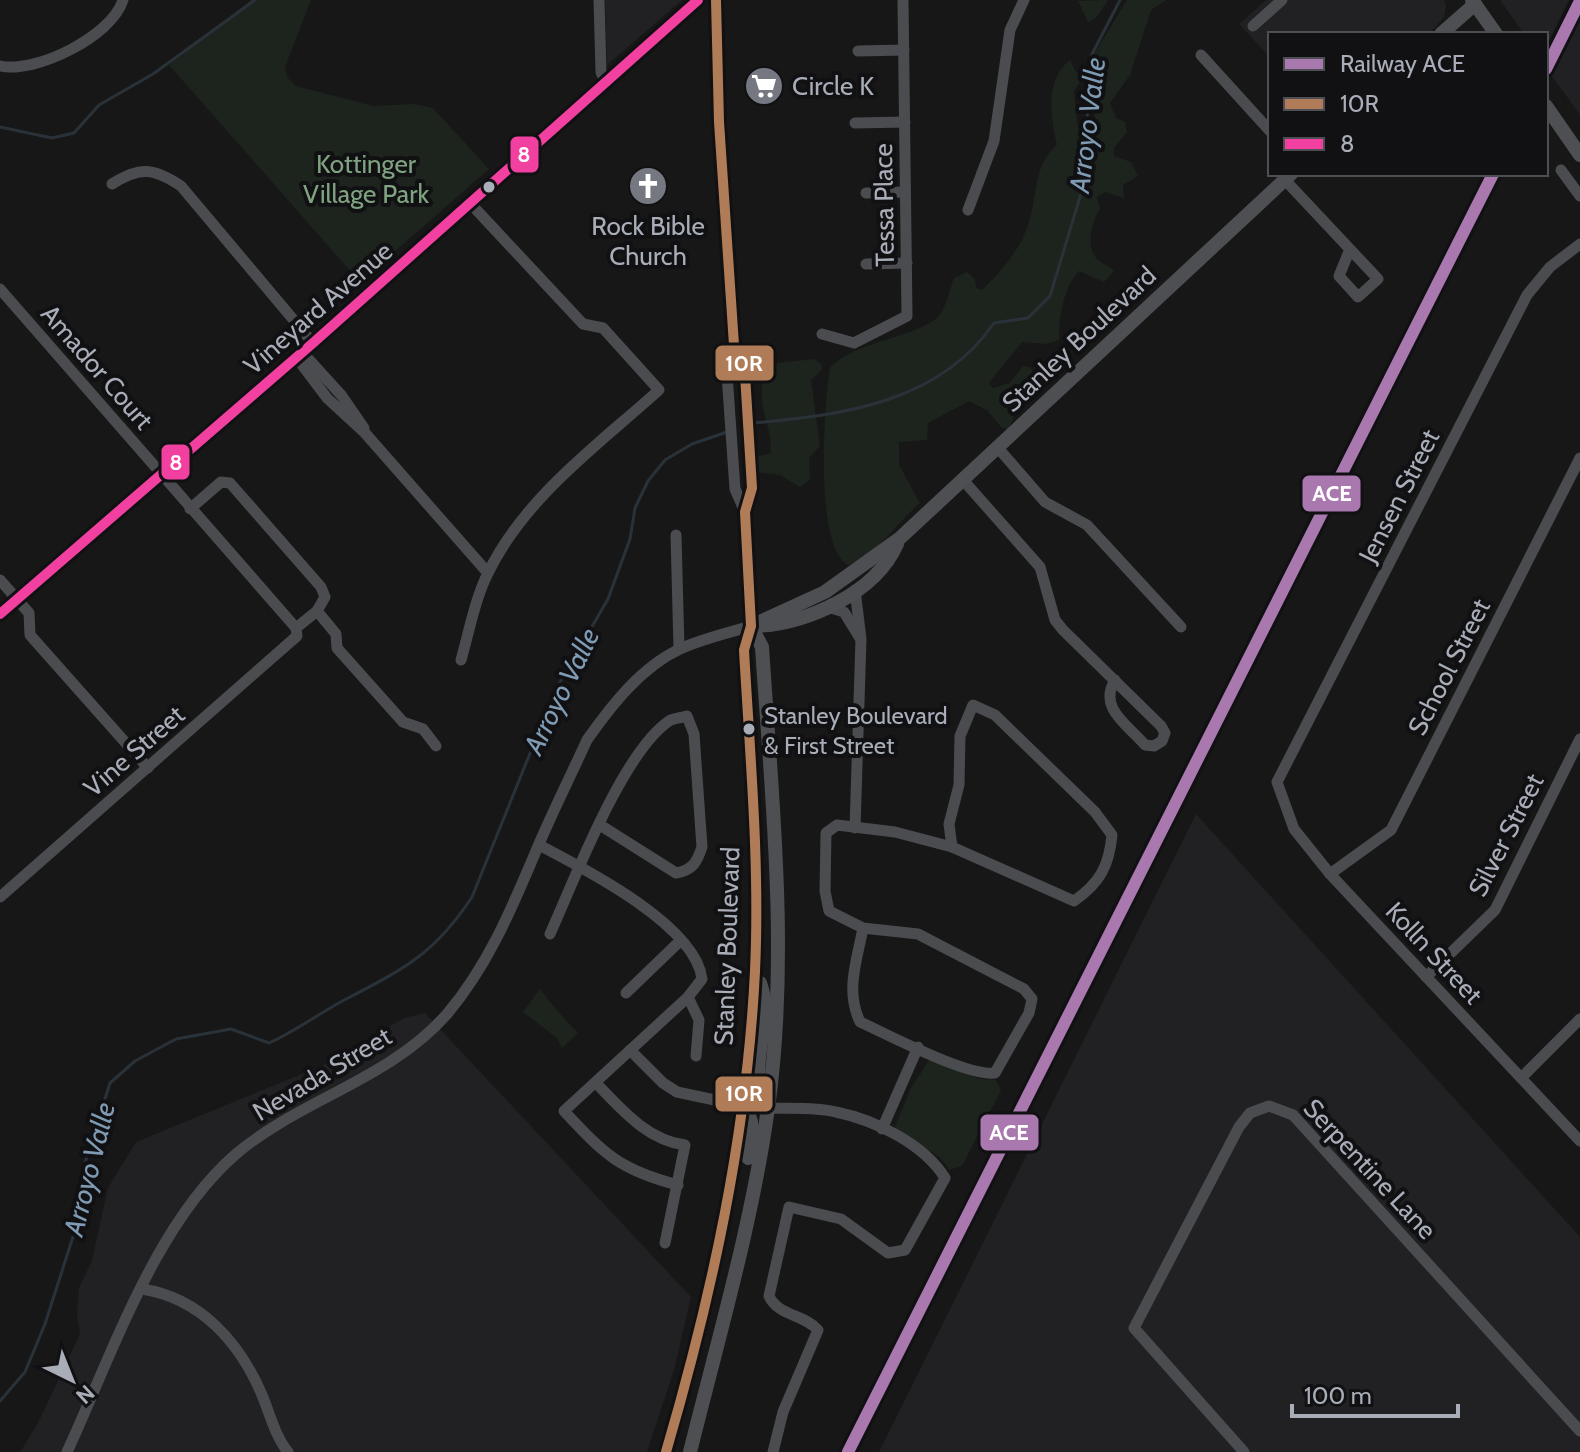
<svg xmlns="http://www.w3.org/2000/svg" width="1580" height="1452" font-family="Cabin,sans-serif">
	<rect width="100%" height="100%" fill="#171717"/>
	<g fill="#212123">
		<path d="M605,0H682L607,65Z"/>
		<path d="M1266,0H1444L1446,5L1444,17L1429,34H1270V57L1239,24Z"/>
		<path d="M1500,0H1569L1546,47V34H1524Z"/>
		<path d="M1580,18V115L1552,76Z"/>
		<path d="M1196,814L1580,1237V1452H879Z"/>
		<path d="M425,1013L691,1297L674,1370L647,1452H20L38,1423L80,1334L77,1315L79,1288L92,1260L108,1188L136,1142L321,1066L404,1018Z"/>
	</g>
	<g fill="#1d241e">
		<path d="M251,0H311L285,67L288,78L296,86L373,106L414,104L433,108L489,169L360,282L169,65Z"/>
		<path d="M1108,0L1096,18L1088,22L1078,1Z"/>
		<path d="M1127,0H1166L1151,10L1130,75L1110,103L1116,118L1125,122L1127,132L1114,148V156L1131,162L1138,176L1123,185L1124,198L1105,192L1097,197L1100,209C1092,220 1085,247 1097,259C1102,264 1109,265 1114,271L1104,282L1079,271C1063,288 1059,318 1059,340L1047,344L1022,342L989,383L993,388L1010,383L1023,366L1030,367L1042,386L1019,402L1009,429L1002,428L987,410L969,401L928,423L927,440L899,442V465L920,503C898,521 876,557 848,565C814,547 824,404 830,368C854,340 925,337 941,313C947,304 950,289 954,278L967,272L975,279L976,288L982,290C1001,271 1019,252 1028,225C1038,197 1032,166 1057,145C1051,119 1044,80 1070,60L1076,72L1083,77L1074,91L1078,128L1091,130L1095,125L1094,54Z"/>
		<path d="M814,359L821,364L822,370L811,380L820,446L809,458L810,480L800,487L780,475L756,472L752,457L770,454C775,431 755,408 764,375L778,363Z"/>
		<path d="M540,989C548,1001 568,1023 578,1033L562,1048L557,1038L523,1012Z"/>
		<path d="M930,1059L980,1079L996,1080L1001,1090L962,1166L949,1170C938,1146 908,1148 895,1127L911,1088Z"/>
	</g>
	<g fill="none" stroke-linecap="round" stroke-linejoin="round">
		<g stroke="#2a3239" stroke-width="3">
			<path d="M0,127L52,138L74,133L99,105L153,74L255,0"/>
			<path d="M753,423C843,415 939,403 994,323L1028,318L1050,296L1083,187L1091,56L1120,0"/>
			<path d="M0,1401L25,1372L45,1324L79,1218L85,1163L110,1083L135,1061L176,1039L231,1029L269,1043C298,1030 322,1011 350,997C406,968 436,952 472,897L556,689L608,599L630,539L635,508L648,481L665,460L692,444L727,432"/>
		</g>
		<g stroke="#4b4c50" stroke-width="11">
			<path d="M599,0L601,72L605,82"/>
			<path d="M716,0L719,122L734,345L726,360L735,489L745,512"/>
			<path d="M1253,26L1282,0"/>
			<path d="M858,51L904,50"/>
			<path d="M1201,55L1270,131"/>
			<path d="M0,66C36,74 112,36 123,0"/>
			<path d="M855,123L905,122"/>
			<path d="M1561,170L1580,196"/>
			<path d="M1285,180L1378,279L1358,297L1339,276L1350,249"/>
			<path d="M112,184C140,166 154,168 181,186L313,343"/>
			<path d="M866,193L905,192"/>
			<path d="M968,210L994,141L1010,30L1024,0"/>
			<path d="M1580,244L1550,267L1527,295L1277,782L1294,829L1330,874L1580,1141"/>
			<path d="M866,264L907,263"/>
			<path d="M0,289L296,628L297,636L0,897"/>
			<path d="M822,334L854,343L907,316L903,0"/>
			<path d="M302,352L342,396L364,428"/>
			<path d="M296,357L327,398L365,433L488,573"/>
			<path d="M998,448L1045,502L1087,525L1181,627"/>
			<path d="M963,480L1040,567L1055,620L1063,630L1161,726L1165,733L1162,741L1154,746L1145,745C1127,724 1098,708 1115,680"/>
			<path d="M190,509L221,482L230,483L321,587L325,597L317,611L296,628"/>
			<path d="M676,535L679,649"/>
			<path d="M0,580L29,613L30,635L148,768"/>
			<path d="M828,607L844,612L860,638"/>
			<path d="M317,611L336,634L337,648L403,722L423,729L436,746"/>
			<path d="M0,614L313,343L698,0"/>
			<path d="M461,660C469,632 475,599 488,573C525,497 598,445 659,390L603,328L583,324L470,203"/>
			<path d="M973,705L995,715L1095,812L1112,835C1109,866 1100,883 1074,901L952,847L949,824L959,785L960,736Z"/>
			<path d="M855,828L861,639L855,590"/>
			<path d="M539,845C583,868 696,925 702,979L688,997L564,1111C605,1155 620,1170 678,1185"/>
			<path d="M1330,874L1391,830L1580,458"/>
			<path d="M863,928C857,961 845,990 860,1022C889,1035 968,1077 995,1073L1029,1013L1032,999L1024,989L918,934L863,928L829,911L825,891L826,833L837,825L895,832L952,847"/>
			<path d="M550,934C574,881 622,753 669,721C673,718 681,718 687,716L694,734L702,847C697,862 693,870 676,873L600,825"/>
			<path d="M1426,977L1495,910L1580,739"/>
			<path d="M626,993L680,941"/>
			<path d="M688,997L699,1020L696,1056"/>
			<path d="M630,1050L663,1083L677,1092L743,1106"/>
			<path d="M1521,1078L1580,1019"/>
			<path d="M596,1083C621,1109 647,1140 685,1145L665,1243"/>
			<path d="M768,1108C790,1109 815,1107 836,1112C875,1120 924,1144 945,1178L905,1250L888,1253L841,1219L789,1207L769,1296C778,1316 804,1314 818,1330L783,1412L773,1452"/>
			<path d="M882,1129L918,1047"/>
			<path d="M142,1289C201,1298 240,1343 262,1395C270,1414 275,1436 288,1452"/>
			<path d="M67,1452C112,1355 155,1224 236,1154C301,1099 389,1080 447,1014C490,963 513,905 539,844C554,809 571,775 587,740C611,706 641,667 680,649C701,639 728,633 751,626L745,512L752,488L744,358L734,345"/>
			<path d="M1244,1452L1134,1328L1239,1127L1250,1113L1269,1106L1293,1115L1580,1431"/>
		</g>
		<g stroke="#4d4f52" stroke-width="14">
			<path d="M1472,0L1496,34"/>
			<path d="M1441,34L1475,4"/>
			<path d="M1546,106L1580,155"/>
			<path d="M755,626C806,624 875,594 897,544"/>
			<path d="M760,983C775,1022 745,1067 766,1104"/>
			<path d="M743,1106C757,1122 751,1139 748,1158"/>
			<path d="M666,1452C712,1303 748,1126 755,971C760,864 750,757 744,650L751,626L825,592L899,539L1291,174"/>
			<path d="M690,1452C718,1339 752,1224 768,1108C789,956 772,800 762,647L751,626"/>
		</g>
		<g stroke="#111113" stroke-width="16">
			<path id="bus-1" d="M666,1452C712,1295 747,1134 755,971C760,864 750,757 744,650L751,626L745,512L752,488L744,358L734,345L719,122L716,0"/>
		</g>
		<g stroke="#111113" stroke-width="16">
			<path id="bus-2" d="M0,614L313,343L698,0"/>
		</g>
		<use href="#bus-1" stroke="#b07c57" stroke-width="10"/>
		<use href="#bus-2" stroke="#f240a1" stroke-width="10"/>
		<g stroke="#111113" stroke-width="18">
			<g id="rail-1">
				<path d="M1546,69L1580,1"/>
				<path d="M848,1452L1493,174"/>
			</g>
		</g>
		<use href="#rail-1" stroke="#a978ae" stroke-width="12"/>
	</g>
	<defs>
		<g id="supermarket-disc" transform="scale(2)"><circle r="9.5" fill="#757880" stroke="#111113"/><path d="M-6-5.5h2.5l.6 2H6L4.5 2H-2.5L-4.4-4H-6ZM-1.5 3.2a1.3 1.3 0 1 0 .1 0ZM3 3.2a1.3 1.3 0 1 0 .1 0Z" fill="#fff"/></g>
		<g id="church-disc" transform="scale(2)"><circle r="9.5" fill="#757880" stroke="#111113"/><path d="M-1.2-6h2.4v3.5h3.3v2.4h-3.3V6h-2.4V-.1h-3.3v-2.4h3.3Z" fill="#fff"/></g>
	</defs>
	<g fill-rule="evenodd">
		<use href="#supermarket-disc" x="764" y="86"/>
		<use href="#church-disc" x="648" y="186"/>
	</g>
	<g fill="#a8adb8" stroke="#111113" stroke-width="3">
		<circle cx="489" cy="187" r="7"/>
		<circle cx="749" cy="729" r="7"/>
	</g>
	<g text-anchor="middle" stroke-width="8" stroke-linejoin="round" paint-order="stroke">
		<g font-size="24" fill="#a8adb8" stroke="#111113" text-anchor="start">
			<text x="764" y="724">Stanley Boulevard<tspan x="764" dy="30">&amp; First Street</tspan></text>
		</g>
		<g font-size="26" fill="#a8adb8" stroke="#111113" text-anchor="start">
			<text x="792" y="95">Circle K</text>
			<text x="648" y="235" text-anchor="middle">Rock Bible<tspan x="648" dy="30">Church</tspan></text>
		</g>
		<g font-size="26" fill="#7fa381" stroke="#111113">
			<text x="366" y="173">Kottinger<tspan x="366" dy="30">Village Park</tspan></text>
		</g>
		<g font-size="26" fill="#a8adb8" stroke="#111113">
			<text transform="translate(884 205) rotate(-91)" y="9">Tessa Place</text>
			<text transform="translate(318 308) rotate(-41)" y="9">Vineyard Avenue</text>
			<text transform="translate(1079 339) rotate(-43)" y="9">Stanley Boulevard</text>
			<text transform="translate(97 367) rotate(49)" y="9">Amador Court</text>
			<text transform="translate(1399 496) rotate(-63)" y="9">Jensen Street</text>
			<text transform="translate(1449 667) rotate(-63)" y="9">School Street</text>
			<text transform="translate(134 751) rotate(-41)" y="9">Vine Street</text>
			<text transform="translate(1506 835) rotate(-63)" y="9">Silver Street</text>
			<text transform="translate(727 946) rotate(-88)" y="9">Stanley Boulevard</text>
			<text transform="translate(1434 953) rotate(47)" y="9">Kolln Street</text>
			<text transform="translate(322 1074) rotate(-31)" y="9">Nevada Street</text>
			<text transform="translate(1370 1169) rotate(47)" y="9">Serpentine Lane</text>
		</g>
		<g font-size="28" font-style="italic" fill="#7f9bb3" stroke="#111113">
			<text transform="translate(1087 125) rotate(-83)" y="10">Arroyo Valle</text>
			<text transform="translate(561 691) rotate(-64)" y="10">Arroyo Valle</text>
			<text transform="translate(89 1169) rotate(-76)" y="10">Arroyo Valle</text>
		</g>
	</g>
	<g stroke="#111113" stroke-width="3">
		<rect x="509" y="135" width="31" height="39" rx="8" fill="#f240a1"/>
		<rect x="714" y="344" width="61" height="38" rx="8" fill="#b07c57"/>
		<rect x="160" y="443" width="31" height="38" rx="8" fill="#f240a1"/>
		<rect x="1301" y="474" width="61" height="39" rx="8" fill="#a978ae"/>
		<rect x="714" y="1075" width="60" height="38" rx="8" fill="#b07c57"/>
		<rect x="979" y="1113" width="61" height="39" rx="8" fill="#a978ae"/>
	</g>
	<g font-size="22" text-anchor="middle" font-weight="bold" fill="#fff">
		<text x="524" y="162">8</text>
		<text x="744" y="371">10R</text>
		<text x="176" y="470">8</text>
		<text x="1332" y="501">ACE</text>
		<text x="744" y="1101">10R</text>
		<text x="1009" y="1140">ACE</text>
	</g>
	<rect x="1268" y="32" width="280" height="144" fill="#111113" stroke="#4d4f55" stroke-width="2"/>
	<rect x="1284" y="58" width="40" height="12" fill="#a978ae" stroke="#4d4f55" stroke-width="2"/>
	<text x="1340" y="72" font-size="24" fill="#a8adb8">Railway ACE</text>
	<rect x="1284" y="98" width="40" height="12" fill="#b07c57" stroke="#4d4f55" stroke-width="2"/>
	<text x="1340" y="112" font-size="24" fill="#a8adb8">10R</text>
	<rect x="1284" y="138" width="40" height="12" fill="#f240a1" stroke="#4d4f55" stroke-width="2"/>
	<text x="1340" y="152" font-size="24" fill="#a8adb8">8</text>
	<g transform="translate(72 1380) rotate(137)" stroke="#111113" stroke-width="6" paint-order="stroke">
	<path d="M0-6L14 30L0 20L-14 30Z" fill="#a8adb8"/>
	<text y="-12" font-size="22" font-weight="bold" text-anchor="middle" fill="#a8adb8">N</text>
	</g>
	<path d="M1292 1404v12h166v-12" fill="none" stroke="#a8adb8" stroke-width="4"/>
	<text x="1304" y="1404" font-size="24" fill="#a8adb8" stroke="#111113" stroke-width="6" paint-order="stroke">100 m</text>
</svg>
